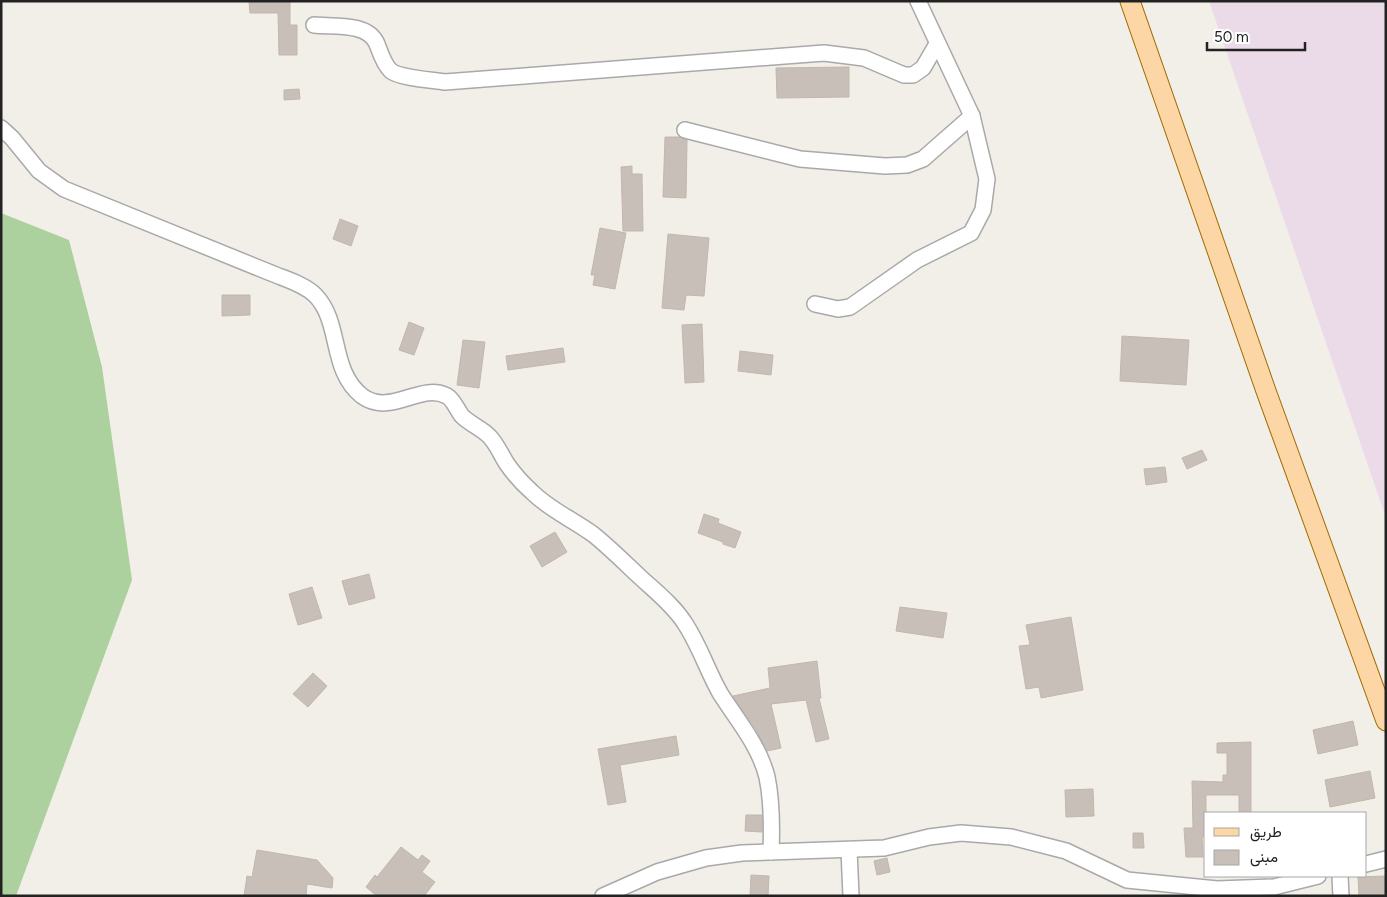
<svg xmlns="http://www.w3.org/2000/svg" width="1387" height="897" font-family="Figtree,Vazirmatn,sans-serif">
	<rect width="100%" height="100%" fill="#f2efe9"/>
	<path fill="#ebdbe8" d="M1209,1H1386V518Z"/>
	<path fill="#add19e" d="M1,213L69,240L102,367L132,580L16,896H1Z"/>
	<g fill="#c7bfb8" stroke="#c4b6ab">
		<path d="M249,1H290V25H297V55H279L278,13H250Z"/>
		<path d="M849,67V97L777,98L776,68Z"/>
		<path d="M299,89L300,99L284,100V90Z"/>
		<path d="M665,137H680L687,140L686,198L663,197Z"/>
		<path d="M632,166V174H642L643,231H623L621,167Z"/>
		<path d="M340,219L358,226L351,246L333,239Z"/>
		<path d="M600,228L626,233L615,289L593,285L595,275H591Z"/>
		<path d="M668,234L709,238L704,296L686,295L684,310L662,308Z"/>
		<path d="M222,295H250V315L222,316Z"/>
		<path d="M409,322L424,328L414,355L399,350Z"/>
		<path d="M702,324L704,382L685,383L682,325Z"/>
		<path d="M1122,336L1189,340L1186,385L1120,381Z"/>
		<path d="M463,340L485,342L479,388L457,385Z"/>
		<path d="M563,348L565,362L508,370L506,356Z"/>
		<path d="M740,351L773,355L771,375L738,371Z"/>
		<path d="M1202,450L1207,460L1187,469L1182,458Z"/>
		<path d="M1165,467L1167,482L1146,485L1144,469Z"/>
		<path d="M704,514L719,519L718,523L741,532L735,548L723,544V542L698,533Z"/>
		<path d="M555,532L567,552L542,567L530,546Z"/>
		<path d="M369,574L375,598L349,605L342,581Z"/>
		<path d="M312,587L322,618L298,625L289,594Z"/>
		<path d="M900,607L947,613L943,638L896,631Z"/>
		<path d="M1071,617L1083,690L1041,698L1039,687L1026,689L1019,646L1030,645L1026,625Z"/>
		<path d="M817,661L821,698H819L829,739L816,742L806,700L771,704L781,748L767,751L755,728L733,696L770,688L768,668Z"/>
		<path d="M313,673L327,686L308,707L293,694Z"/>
		<path d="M1353,721L1358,745L1318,754L1313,730Z"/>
		<path d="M676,736L679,755L620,765L626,802L608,805L598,749Z"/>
		<path d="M1251,742V813H1239V795H1206V836L1202,837L1203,857H1186L1184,828H1193L1192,781L1223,782V775H1227V753H1217V743Z"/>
		<path d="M1370,771L1375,798L1330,807L1325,780Z"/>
		<path d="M1093,789L1094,816L1066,817L1065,790Z"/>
		<path d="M746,815H762V832L745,831Z"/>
		<path d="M1133,833H1143L1144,848H1133Z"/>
		<path d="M401,847L418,860L422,855L430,861L422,872L435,882L424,896H377L366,887L375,875L377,877Z"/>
		<path d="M257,850L317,860L333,878L332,888L307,884L306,896H244L247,876L252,877Z"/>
		<path d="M887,858L890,872L877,875L874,861Z"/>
		<path d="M751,875L769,876L768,896H750Z"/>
		<path d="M1386,876L1384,896H1359L1358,877Z"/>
	</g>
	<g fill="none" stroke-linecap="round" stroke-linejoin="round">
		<g stroke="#a9a9a9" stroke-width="18">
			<g id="minor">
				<path d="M314,25C333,27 368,22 377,44C380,52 384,65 391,71C400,78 433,80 445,82L824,53L864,58L904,75H913L923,68L937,44"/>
				<path d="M1,128L12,138L39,171L64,189L271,273C285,279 304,284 315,295C342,322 329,370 362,396C391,417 420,382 447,396C454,400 457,410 462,416C470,424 481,428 489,436C497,444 501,455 507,464C514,474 523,484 532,492C550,510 574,520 594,535C610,548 625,563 640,577C655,591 673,605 684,622C699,644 707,670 720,693C737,720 759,745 767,777C772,801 772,827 771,852"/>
				<path d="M685,130L800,159L885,166L907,165L923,159L972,116"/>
				<path d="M815,304L838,309L850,307L917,260L971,233L983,210L987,179L972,116L918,1"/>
				<path d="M849,850L851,896"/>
				<path d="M1366,864L1386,859"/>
				<path d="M1340,876L1341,896"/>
				<path d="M603,896L657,872L706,858L742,853L884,848L929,837L961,833L1011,837L1066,851L1127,880L1217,889L1274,887L1318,876"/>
			</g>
		</g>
		<g stroke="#a06b00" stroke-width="21">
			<path id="major" d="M1130,1L1266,391L1386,721"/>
		</g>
		<use href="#minor" stroke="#fff" stroke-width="15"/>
		<use href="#major" stroke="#fcd6a4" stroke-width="19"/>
	</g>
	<rect width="1387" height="897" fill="none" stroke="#222222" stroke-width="5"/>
	<rect x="1204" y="812" width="162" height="65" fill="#ffffff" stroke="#a7a7a7"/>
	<rect x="1214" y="828" width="25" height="8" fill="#fcd6a4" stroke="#a7a7a7"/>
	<text x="1250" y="837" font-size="15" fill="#222222">طريق</text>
	<rect x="1214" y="850" width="25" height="15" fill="#c7bfb8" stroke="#a7a7a7"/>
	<text x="1250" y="862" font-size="15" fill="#222222">مبنى</text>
	<path d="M1207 42v8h98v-8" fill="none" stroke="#222222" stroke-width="2.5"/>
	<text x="1214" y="42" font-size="15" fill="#222222" stroke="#ffffff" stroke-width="4" paint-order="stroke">50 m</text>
</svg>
